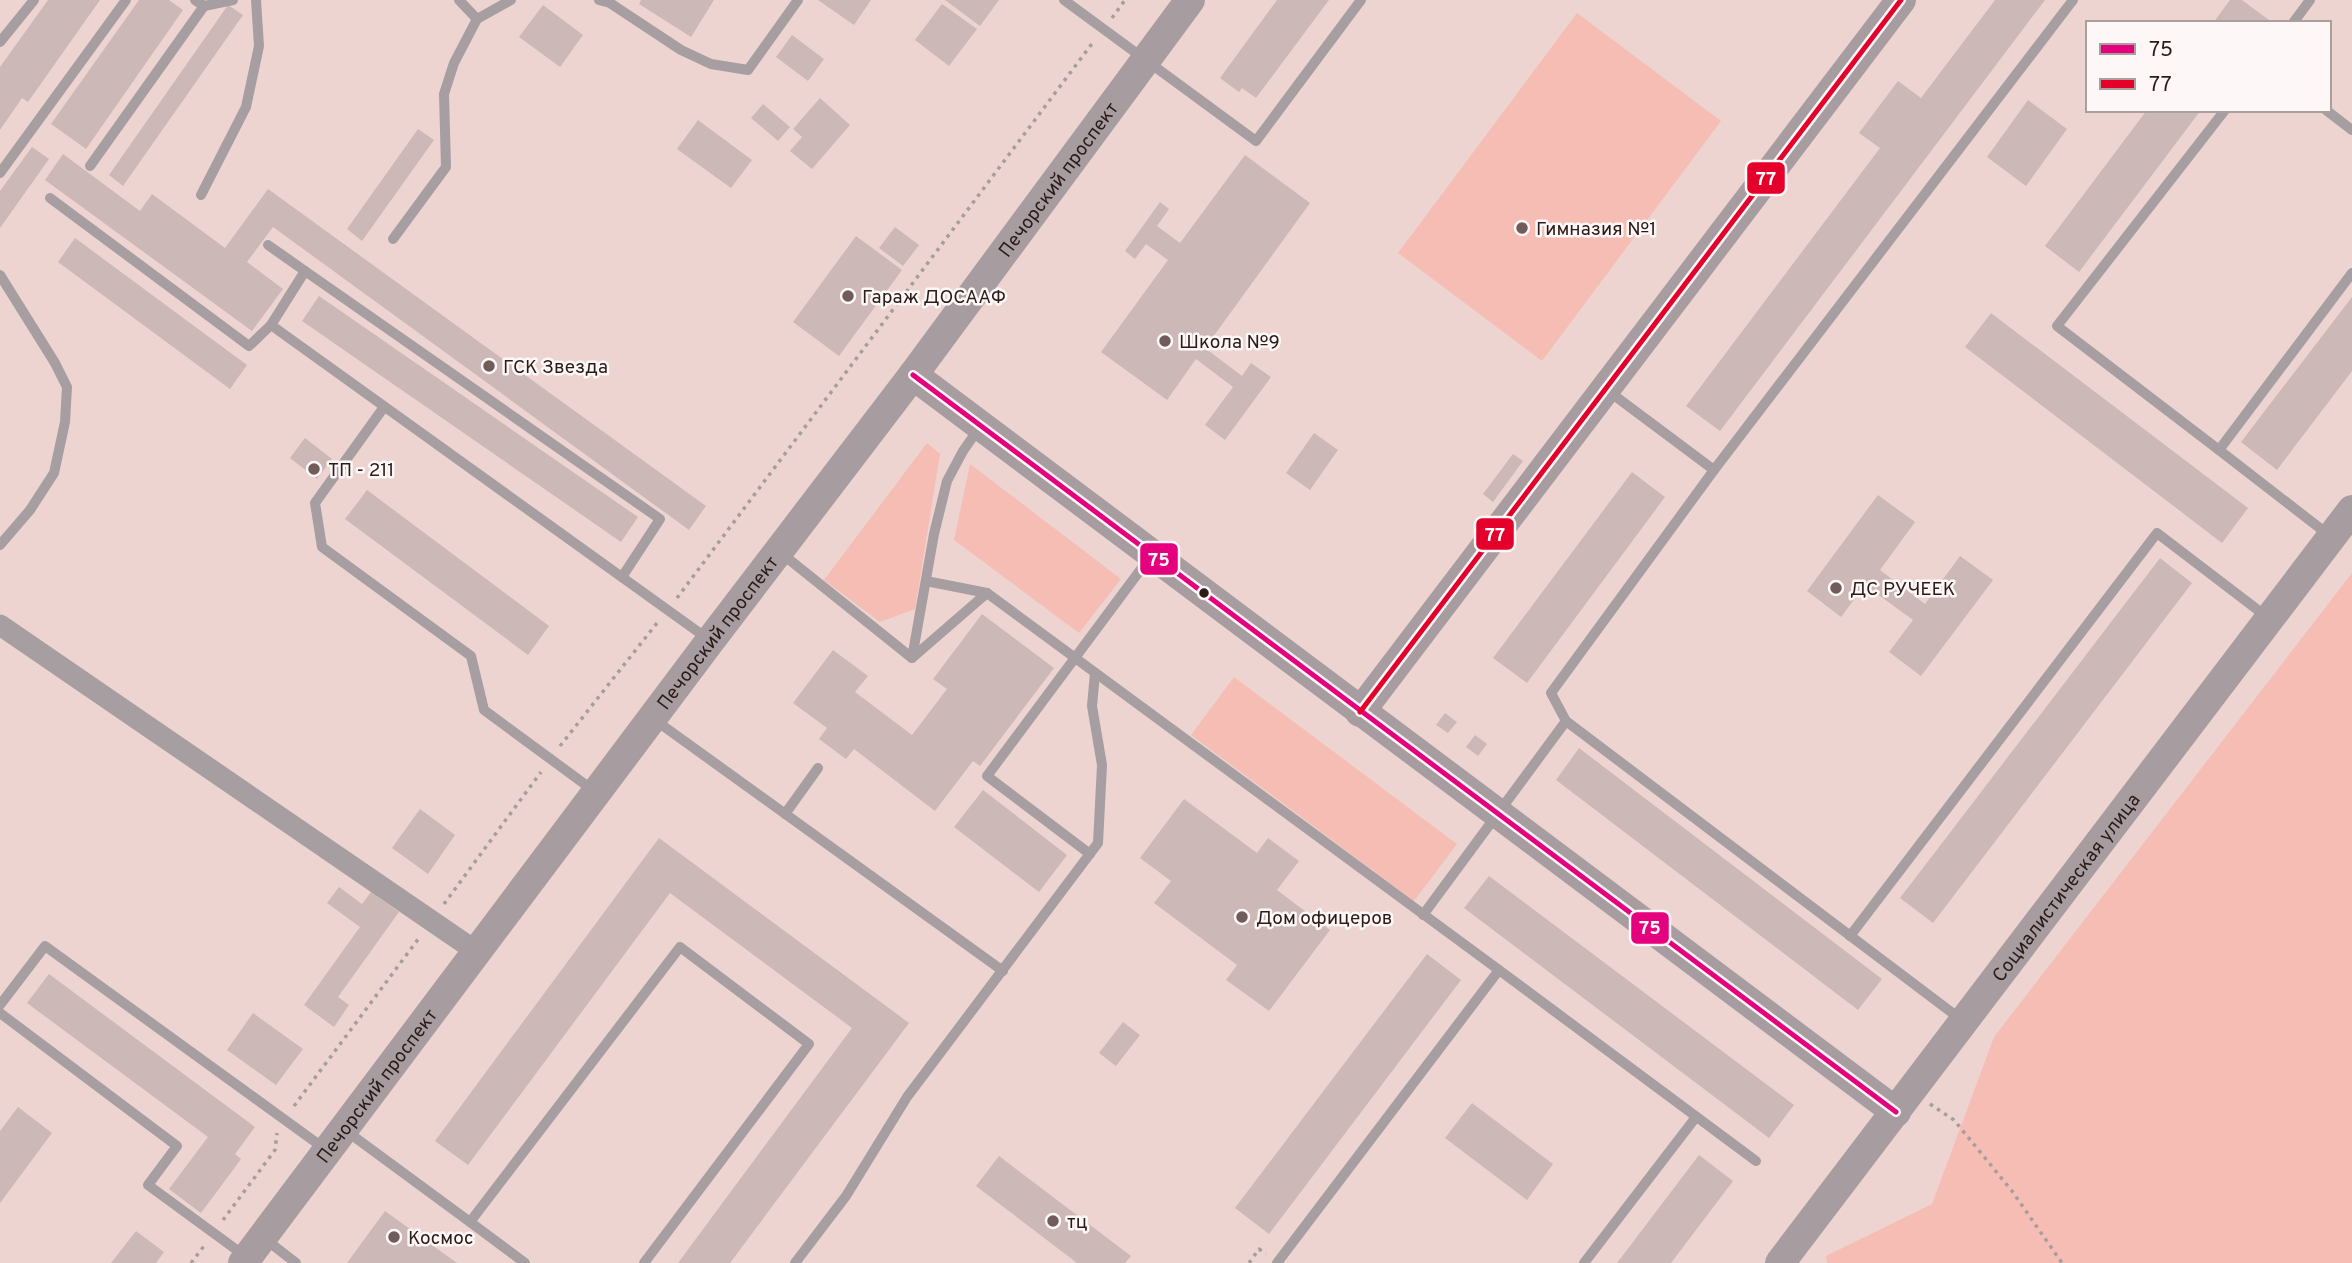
<svg xmlns="http://www.w3.org/2000/svg" width="2352" height="1263" font-family="Overpass,sans-serif">
	<rect width="100%" height="100%" fill="#edd4d0"/>
	<g fill="#f6bdb4">
		<path d="M1577,13L1721,121L1542,361L1398,253Z"/>
		<path d="M927,443L940,454L915,609L880,622L824,580Z"/>
		<path d="M970,464L1121,579L1079,633L954,540Z"/>
		<path d="M2352,573V1263H1827L1826,1256L1932,1204L1994,1037Z"/>
		<path d="M1234,677L1457,844L1414,901L1191,735Z"/>
	</g>
	<g fill="#cdb8b8">
		<path d="M48,0H100L28,102L22,98L0,130V67Z"/>
		<path d="M139,0H169L183,10L86,149L51,124Z"/>
		<path d="M641,0H714L691,37L639,4Z"/>
		<path d="M818,0H871L854,25Z"/>
		<path d="M945,0H999L980,26Z"/>
		<path d="M1277,0H1329L1256,98L1242,88L1239,92L1220,78Z"/>
		<path d="M1995,0H2045L1720,431L1686,406L1880,148L1859,133L1898,81L1921,98Z"/>
		<path d="M2230,0H2242L2269,20L2266,23H2213Z"/>
		<path d="M942,4L977,29L949,66L915,40Z"/>
		<path d="M228,5L243,15L123,186L109,175Z"/>
		<path d="M543,5L583,35L560,67L519,37Z"/>
		<path d="M792,35L824,59L808,81L776,57Z"/>
		<path d="M820,98L850,125L812,169L790,151L802,137L793,129Z"/>
		<path d="M2028,100L2067,129L2026,186L1987,157Z"/>
		<path d="M763,104L790,127L778,141L751,118Z"/>
		<path d="M2147,110H2201L2079,272L2045,246Z"/>
		<path d="M698,120L752,160L731,188L677,149Z"/>
		<path d="M418,129L434,140L362,241L347,229Z"/>
		<path d="M32,147L49,159L0,228V191Z"/>
		<path d="M63,154L140,211L152,194L225,248L268,189L706,506L689,530L273,227L247,262L283,289L252,331L45,180Z"/>
		<path d="M1245,155L1310,203L1205,348L1242,376L1251,363L1271,377L1225,440L1205,425L1233,387L1196,359L1167,400L1101,352L1168,260L1146,244L1135,259L1125,251L1160,202L1169,209L1157,226L1180,243Z"/>
		<path d="M895,227L919,245L903,266L879,248Z"/>
		<path d="M856,236L902,270L839,356L793,322Z"/>
		<path d="M75,238L247,365L230,389L58,262Z"/>
		<path d="M319,296L638,517L621,542L302,321Z"/>
		<path d="M2352,297V371L2277,470L2241,442Z"/>
		<path d="M1991,313L2248,508L2222,543L1965,347Z"/>
		<path d="M1314,433L1338,450L1310,490L1286,473Z"/>
		<path d="M305,438L332,459L317,479L290,458Z"/>
		<path d="M1513,454L1523,461L1493,502L1483,494Z"/>
		<path d="M1632,472L1665,497L1527,683L1493,658Z"/>
		<path d="M367,490L549,626L528,655L345,519Z"/>
		<path d="M1878,495L1915,522L1880,570L1925,604L1960,556L1993,580L1921,676L1889,652L1913,620L1865,585L1841,617L1807,591Z"/>
		<path d="M2160,558L2192,583L1933,923L1900,898Z"/>
		<path d="M982,614L1054,668L980,766L973,761L935,811L854,749L846,759L819,739L827,728L793,703L833,650L868,676L855,692L912,735L947,689L933,679Z"/>
		<path d="M1445,713L1457,722L1448,733L1436,725Z"/>
		<path d="M1475,735L1487,744L1478,756L1466,747Z"/>
		<path d="M1579,748L1882,979L1858,1010L1556,780Z"/>
		<path d="M983,790L1067,855L1039,892L954,827Z"/>
		<path d="M1184,799L1257,853L1268,838L1299,861L1277,890L1330,930L1269,1011L1226,980L1237,965L1154,903L1171,881L1140,858Z"/>
		<path d="M420,809L455,835L428,874L392,848Z"/>
		<path d="M659,838L909,1023L730,1263H678L852,1028L670,893L468,1165L435,1141Z"/>
		<path d="M1489,876L1794,1105L1769,1138L1464,908Z"/>
		<path d="M339,887L362,904L371,892L399,912L338,997L349,1005L334,1027L304,1005L360,927L327,903Z"/>
		<path d="M1427,954L1461,980L1269,1234L1235,1208Z"/>
		<path d="M49,974L255,1127L235,1154L241,1159L201,1213L169,1189L208,1137L27,1003Z"/>
		<path d="M253,1013L303,1049L276,1085L227,1050Z"/>
		<path d="M1123,1022L1140,1035L1116,1066L1099,1053Z"/>
		<path d="M1472,1103L1553,1164L1527,1200L1445,1138Z"/>
		<path d="M18,1107L52,1133L0,1203V1131Z"/>
		<path d="M1699,1155L1733,1181L1671,1263H1617Z"/>
		<path d="M999,1156L1131,1256L1125,1263H1077L976,1186Z"/>
		<path d="M385,1211L457,1263H347Z"/>
		<path d="M136,1231L164,1252L156,1263H111Z"/>
	</g>
	<g fill="none" stroke-linecap="round" stroke-linejoin="round">
		<g stroke="#a79d9e" stroke-width="3.5" stroke-dasharray="3.5 5" stroke-linecap="butt">
			<path d="M1112,18L1125,0"/>
			<path d="M677,598L1094,41"/>
			<path d="M560,746L657,623"/>
			<path d="M444,904L541,772"/>
			<path d="M1930,1104L1954,1120L2012,1191L2062,1263"/>
			<path d="M294,1106L419,938"/>
			<path d="M223,1220L275,1150L277,1133"/>
			<path d="M191,1263L204,1246"/>
			<path d="M1249,1263L1259,1249L1266,1254"/>
		</g>
		<g stroke="#a69ea1" stroke-width="10">
			<path d="M195,0L204,6L233,0"/>
			<path d="M459,0L477,19"/>
			<path d="M599,0L610,3L681,50L711,64L748,70L798,0"/>
			<path d="M1064,0L1256,141L1361,0"/>
			<path d="M2293,23L2310,0"/>
			<path d="M0,42L34,0"/>
			<path d="M2225,110L2057,326L2219,450L2352,273"/>
			<path d="M2326,110L2352,130"/>
			<path d="M90,166L204,6"/>
			<path d="M0,173L126,0"/>
			<path d="M201,195L246,107L259,46L256,0"/>
			<path d="M50,198L249,346L271,325L708,639"/>
			<path d="M393,239L446,167L444,94L454,63L477,19L511,0"/>
			<path d="M268,245L305,271"/>
			<path d="M0,275L55,363L67,387L65,422L54,473L30,510L0,545"/>
			<path d="M271,325L305,271L660,519L622,577"/>
			<path d="M1607,390L1714,470"/>
			<path d="M384,407L315,503L322,547L471,656L484,710L594,791"/>
			<path d="M2219,450L2330,536"/>
			<path d="M781,553L912,658L934,534L947,481L963,451L979,428"/>
			<path d="M926,581L987,593L1499,970"/>
			<path d="M912,658L987,593"/>
			<path d="M655,720L1003,971"/>
			<path d="M1566,721L1963,1021"/>
			<path d="M785,814L818,768"/>
			<path d="M1090,854L987,776L1150,557"/>
			<path d="M1423,915L1566,721L1551,693L1714,470L2073,0"/>
			<path d="M1850,936L2157,533L2267,617"/>
			<path d="M0,1005L45,946L325,1149"/>
			<path d="M0,1013L177,1146L148,1185L245,1256"/>
			<path d="M345,1130L470,1222"/>
			<path d="M265,1239L296,1263"/>
			<path d="M525,1263L470,1222L680,947L809,1044L644,1263"/>
			<path d="M795,1263L846,1196L907,1097L1098,843L1102,765L1092,706L1095,673"/>
			<path d="M1277,1263L1499,970L1756,1161"/>
			<path d="M1584,1263L1696,1117"/>
		</g>
		<path stroke="#a69ea1" stroke-width="21" d="M0,625L477,952"/>
		<g stroke="#a79da0" stroke-width="30">
			<path d="M913,375L1896,1112"/>
			<path d="M1360,712L1901,0"/>
			<path id="s1" d="M243,1263L710,641L913,375L1190,0"/>
			<path id="s2" d="M1780,1263L2352,510"/>
		</g>
		<g stroke="#fdf8f7" stroke-width="10">
			<path id="bus-1" d="M913,375L1896,1112"/>
		</g>
		<g stroke="#fdf8f7" stroke-width="10">
			<path id="bus-2" d="M1360,712L1901,0"/>
		</g>
		<use href="#bus-1" stroke="#e5007d" stroke-width="5"/>
		<use href="#bus-2" stroke="#e4002b" stroke-width="5"/>
	</g>
	<g fill="#705c58" stroke="#fdf8f7" stroke-width="2.5">
		<circle cx="1522" cy="228" r="7"/>
		<circle cx="848" cy="296" r="7"/>
		<circle cx="1165" cy="341" r="7"/>
		<circle cx="489" cy="366" r="7"/>
		<circle cx="314" cy="469" r="7"/>
		<circle cx="1836" cy="588" r="7"/>
		<circle cx="1242" cy="917" r="7"/>
		<circle cx="1053" cy="1221" r="7"/>
		<circle cx="394" cy="1237" r="7"/>
	</g>
	<circle fill="#2c1b18" stroke="#fdf8f7" stroke-width="2.5" cx="1204" cy="593" r="6"/>
	<g text-anchor="middle" stroke-width="5" stroke-linejoin="round" paint-order="stroke">
		<g font-size="19" fill="#2c1b18" stroke="#fdf8f7">
			<text dy="7" stroke="none"><textPath href="#s1" startOffset="1356">Печорский проспект</textPath></text>
			<text dy="7" stroke="none"><textPath href="#s1" startOffset="789">Печорский проспект</textPath></text>
			<text dy="7" stroke="none"><textPath href="#s2" startOffset="472">Социалистическая улица</textPath></text>
			<text dy="7" stroke="none"><textPath href="#s1" startOffset="222">Печорский проспект</textPath></text>
		</g>
		<g font-size="19" fill="#2c1b18" stroke="#fdf8f7" text-anchor="start">
			<text x="1536" y="235">Гимназия №1</text>
			<text x="862" y="303">Гараж ДОСААФ</text>
			<text x="1179" y="348">Школа №9</text>
			<text x="503" y="373">ГСК Звезда</text>
			<text x="328" y="476">ТП - 211</text>
			<text x="1850" y="595">ДС РУЧЕЕК</text>
			<text x="1256" y="924">Дом офицеров</text>
			<text x="1067" y="1228">тц</text>
			<text x="408" y="1244">Космос</text>
		</g>
	</g>
	<g stroke="#fdf8f7" stroke-width="2.5">
		<rect x="1746" y="161" width="40" height="34" rx="7" fill="#e4002b"/>
		<rect x="1475" y="517" width="40" height="34" rx="7" fill="#e4002b"/>
		<rect x="1139" y="542" width="40" height="34" rx="7" fill="#e5007d"/>
		<rect x="1630" y="911" width="40" height="34" rx="7" fill="#e5007d"/>
	</g>
	<g font-size="19" text-anchor="middle" font-weight="bold" fill="#fff">
		<text x="1766" y="185">77</text>
		<text x="1495" y="541">77</text>
		<text x="1159" y="566">75</text>
		<text x="1650" y="934">75</text>
	</g>
	<rect x="2086" y="21" width="245" height="91" fill="#fdf8f7" stroke="#a9a09e" stroke-width="2"/>
	<rect x="2100" y="44" width="35" height="10" fill="#e5007d" stroke="#a9a09e" stroke-width="2"/>
	<text x="2149" y="56" font-size="21" fill="#2c1b18">75</text>
	<rect x="2100" y="79" width="35" height="10" fill="#e4002b" stroke="#a9a09e" stroke-width="2"/>
	<text x="2149" y="91" font-size="21" fill="#2c1b18">77</text>
</svg>
